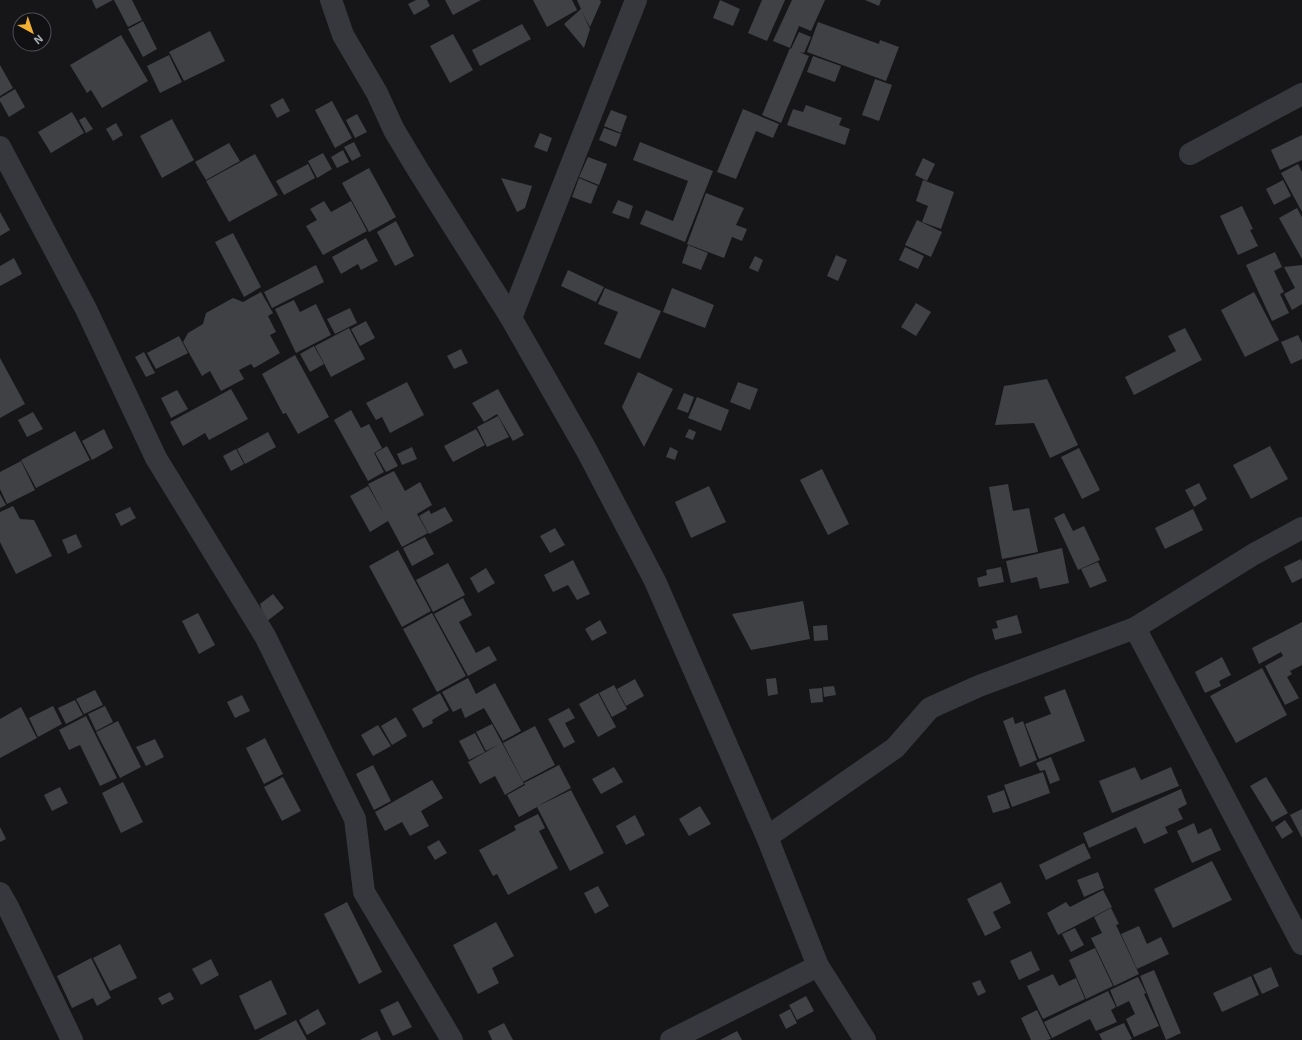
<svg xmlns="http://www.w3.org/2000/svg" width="1302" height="1040" font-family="'Exo 2',sans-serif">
	<rect width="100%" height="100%" fill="#161618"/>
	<g fill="#404145">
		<path d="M92,0H113L96,9Z"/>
		<path d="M114,0H132L142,20L128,27Z"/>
		<path d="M416,0H427L430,6L414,15L408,4Z"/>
		<path d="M445,0H481L453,15Z"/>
		<path d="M533,0H572L577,10L547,27Z"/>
		<path d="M577,0H600L601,2L590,27L582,12L590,29L584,48L564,24L581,9Z"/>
		<path d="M720,0L740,9L733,26L713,18Z"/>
		<path d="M762,0H785L767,41L748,33Z"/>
		<path d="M792,0H825L811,31L799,26L790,48L773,41Z"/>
		<path d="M865,0H881L879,6Z"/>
		<path d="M143,21L157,49L143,57L128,29Z"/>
		<path d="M818,22L879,44L880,40L899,47L886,81L807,52Z"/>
		<path d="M522,24L531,39L480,66L472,50Z"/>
		<path d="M210,31L225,61L184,81L169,52Z"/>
		<path d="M799,32L811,37L804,53L799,52L809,56L781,123L762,115L790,48L791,49Z"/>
		<path d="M453,34L473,70L450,83L430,46Z"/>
		<path d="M121,35L148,81L102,108L91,90L87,93L70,65Z"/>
		<path d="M169,55L182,82L160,93L147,66Z"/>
		<path d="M813,56L841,66L835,82L807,72Z"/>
		<path d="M0,65L13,88L0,96Z"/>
		<path d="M875,79L892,85L879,121L862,115Z"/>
		<path d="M15,89L25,107L9,117L0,101V98Z"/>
		<path d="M283,98L290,111L277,118L270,105Z"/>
		<path d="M332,101L352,138L335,148L315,110Z"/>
		<path d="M806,105L842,118L839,125L850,129L845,145L787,125L793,109L803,112Z"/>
		<path d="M743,109L779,124L773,138L756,131L736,179L717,172Z"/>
		<path d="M611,110L627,116L621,133L604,126Z"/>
		<path d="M72,112L84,133L51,153L38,132Z"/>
		<path d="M357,114L367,132L355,138L346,120Z"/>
		<path d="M85,117L93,129L86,133L79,120Z"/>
		<path d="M172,119L194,160L162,178L140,136Z"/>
		<path d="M116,123L123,135L113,141L106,129Z"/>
		<path d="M604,128L621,134L616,147L599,140Z"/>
		<path d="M540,133L552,138L547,152L534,147Z"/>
		<path d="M1302,135V160L1280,170L1271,150Z"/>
		<path d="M354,142L361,156L352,161L344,147Z"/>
		<path d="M640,142L713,171L685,242L640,224L646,210L673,221L688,181L633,160Z"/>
		<path d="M229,143L240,161L206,180L195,162Z"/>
		<path d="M343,150L349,162L337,168L331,157Z"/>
		<path d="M323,153L332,169L317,178L308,161Z"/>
		<path d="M255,154L278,195L229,222L206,181Z"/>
		<path d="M588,157L607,164L599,185L579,177Z"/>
		<path d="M923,158L935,164L927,181L915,175Z"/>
		<path d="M308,164L315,178L284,195L276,181Z"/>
		<path d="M1298,164L1302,172V212L1281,173Z"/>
		<path d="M369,168L396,217L369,232L342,183Z"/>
		<path d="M501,178L532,186L525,208L517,212Z"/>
		<path d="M579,178L598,186L591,204L572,197Z"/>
		<path d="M923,180L954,192L941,229L922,222L928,206L916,201Z"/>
		<path d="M1283,180L1291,196L1274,205L1266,189Z"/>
		<path d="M706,193L744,208L736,225L747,229L742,241L732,237L724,258L687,244Z"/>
		<path d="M618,200L633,206L629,219L612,213Z"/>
		<path d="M324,201L331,212L351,201L367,231L323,255L306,226L317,220L310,209Z"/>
		<path d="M1242,206L1253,229L1250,230L1258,246L1238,255L1220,216Z"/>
		<path d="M1297,208L1302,217V259L1279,218Z"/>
		<path d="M0,212L10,230L0,236Z"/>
		<path d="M917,220L942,232L931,257L905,245Z"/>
		<path d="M396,221L414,256L395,266L377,232Z"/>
		<path d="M233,233L261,287L244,297L215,242Z"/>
		<path d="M366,238L378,261L361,270L358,264L341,274L332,257Z"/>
		<path d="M688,245L708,253L701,270L682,263Z"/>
		<path d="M905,247L924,256L918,269L899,260Z"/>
		<path d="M1275,252L1282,267L1274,271L1284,292L1280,294L1289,313L1272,321L1246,265Z"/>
		<path d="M836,255L847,260L838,281L827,276Z"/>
		<path d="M755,256L763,260L758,272L749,268Z"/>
		<path d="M14,258L22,274L0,286V266Z"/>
		<path d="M316,265L324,282L272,308L264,292Z"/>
		<path d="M1302,265V304L1292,310L1284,294L1295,288L1284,267Z"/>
		<path d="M568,270L604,287L596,302L561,286Z"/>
		<path d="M605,288L661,311L640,359L604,344L618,312L598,304Z"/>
		<path d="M672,288L714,305L705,328L663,312Z"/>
		<path d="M261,292L273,313L268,316L276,332L270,335L280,353L254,368L251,364L239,370L244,379L221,391L210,371L202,376L183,342L188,333L203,324L206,313L233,298L243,302Z"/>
		<path d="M1254,292L1279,340L1245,357L1221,310Z"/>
		<path d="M294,300L300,312L316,304L331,335L296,353L275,309Z"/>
		<path d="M916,303L931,312L916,336L901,327Z"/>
		<path d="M350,308L357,323L335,334L327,319Z"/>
		<path d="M366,321L375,338L360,346L351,329Z"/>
		<path d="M349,328L365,359L331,377L315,346Z"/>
		<path d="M1185,328L1202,360L1134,395L1125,377L1176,351L1168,336Z"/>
		<path d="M1298,335L1302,343V359L1291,364L1281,342Z"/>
		<path d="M179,336L188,353L156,369L147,353Z"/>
		<path d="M314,346L324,364L310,372L300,354Z"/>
		<path d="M461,349L468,363L454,369L447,356Z"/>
		<path d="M144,352L155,373L146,377L135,357Z"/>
		<path d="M295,355L329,417L298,434L286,413L283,414L262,374Z"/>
		<path d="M0,358L25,404L0,418Z"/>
		<path d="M638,372L673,389L644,447L622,407Z"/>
		<path d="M1047,379L1078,445L1050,458L1034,423L995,425L1004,386Z"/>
		<path d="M407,382L424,415L390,433L382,417L376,420L366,403Z"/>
		<path d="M738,382L758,389L750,410L730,402Z"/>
		<path d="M231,389L248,419L209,440L205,433L183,446L170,422Z"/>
		<path d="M498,389L524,435L513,441L497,414L484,422L472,403Z"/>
		<path d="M177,390L188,409L171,418L161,398Z"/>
		<path d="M684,393L694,397L688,413L677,409Z"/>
		<path d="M697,397L729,410L721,431L688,418Z"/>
		<path d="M351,410L361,428L369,424L382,448L374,453L384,472L368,481L334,420Z"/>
		<path d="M33,412L43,429L27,437L18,420Z"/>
		<path d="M498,416L509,437L487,447L477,427Z"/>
		<path d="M104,429L113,448L92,460L82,441Z"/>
		<path d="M476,429L485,445L453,462L444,446Z"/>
		<path d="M689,429L696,432L693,440L685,437Z"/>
		<path d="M75,431L90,460L36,488L21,460Z"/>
		<path d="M268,432L276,447L245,464L237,449Z"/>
		<path d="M387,446L398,466L386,472L375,453Z"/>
		<path d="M1270,446L1288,479L1251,499L1233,465Z"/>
		<path d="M412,447L417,459L402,465L397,454Z"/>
		<path d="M670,447L678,451L675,460L666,457Z"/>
		<path d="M1079,448L1100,490L1082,499L1061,457Z"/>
		<path d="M236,449L244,464L231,471L223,456Z"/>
		<path d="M21,461L35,490L7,504L0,489V472Z"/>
		<path d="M822,469L849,524L828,535L800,480Z"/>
		<path d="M394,471L405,491L420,482L432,505L417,514L428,533L402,547L388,521L370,532L350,496L368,486L384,514L368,484Z"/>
		<path d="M1199,483L1207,499L1194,507L1185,490Z"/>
		<path d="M1008,484L1013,511L1029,508L1038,552L1002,559L989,487Z"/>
		<path d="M709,486L726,522L691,538L675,502Z"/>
		<path d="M0,494L6,505L0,508Z"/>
		<path d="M13,506L20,519L34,520L52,556L16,574L0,542V512Z"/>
		<path d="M130,507L136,518L121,526L115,514Z"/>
		<path d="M445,507L453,521L429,534L419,516L429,510L431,514Z"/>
		<path d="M1193,509L1203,530L1165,549L1155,528Z"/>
		<path d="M1064,513L1073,531L1084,526L1100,560L1078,570L1054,518Z"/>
		<path d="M555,528L565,545L550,553L540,536Z"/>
		<path d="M76,534L82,547L68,554L62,540Z"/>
		<path d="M425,537L434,554L412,566L403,548Z"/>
		<path d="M1062,548L1069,583L1040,589L1037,577L1011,583L1006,561Z"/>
		<path d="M398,550L431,611L402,627L369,566Z"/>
		<path d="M1301,559L1302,562V578L1292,583L1284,567Z"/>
		<path d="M573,560L590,594L577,600L568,585L553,592L544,575Z"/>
		<path d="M1098,562L1107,581L1090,588L1081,569Z"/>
		<path d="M448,563L465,595L433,612L416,580Z"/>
		<path d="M1001,567L1004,582L979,587L977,578L987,575L986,570Z"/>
		<path d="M486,568L495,583L478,593L470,578Z"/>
		<path d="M273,594L284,608L266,622L260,604Z"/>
		<path d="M463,598L472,615L459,622L476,653L489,646L497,660L468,676L434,614Z"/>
		<path d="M803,601L810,639L751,650L732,614Z"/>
		<path d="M198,613L215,645L199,654L182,621Z"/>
		<path d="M432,613L466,676L437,692L403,629Z"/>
		<path d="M1017,615L1022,633L995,640L992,629L998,628L996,621Z"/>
		<path d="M600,620L607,633L592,641L585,629Z"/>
		<path d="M1302,622V665L1290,671L1292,674L1287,677L1299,698L1285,705L1265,666L1283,656L1281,652L1259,664L1252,648Z"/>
		<path d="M827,625L828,640L814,641L813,626Z"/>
		<path d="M1222,657L1231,675L1219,681L1221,686L1205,693L1195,672Z"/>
		<path d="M1262,668L1287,715L1236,743L1210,696Z"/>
		<path d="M468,678L476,694L495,683L521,731L503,741L484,708L465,718L461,708L453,712L442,692Z"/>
		<path d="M776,678L778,694L768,696L766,679Z"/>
		<path d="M635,679L644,696L626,706L617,689Z"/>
		<path d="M614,685L627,709L612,717L599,693Z"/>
		<path d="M834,686L836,695L824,697L823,687Z"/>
		<path d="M822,688L823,702L811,703L809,689Z"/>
		<path d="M1065,689L1085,741L1039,759L1025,724L1051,714L1044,697Z"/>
		<path d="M95,690L103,705L84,714L76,699Z"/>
		<path d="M440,693L449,710L432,720L433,723L423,728L412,709Z"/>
		<path d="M598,693L616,727L598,737L579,704Z"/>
		<path d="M242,695L250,711L235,718L227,702Z"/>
		<path d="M75,700L83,715L66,724L58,708Z"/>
		<path d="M53,706L62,724L38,737L29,718Z"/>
		<path d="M105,706L113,722L96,731L88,714Z"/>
		<path d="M21,707L37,738L0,758V719Z"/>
		<path d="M569,708L575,718L565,723L575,742L564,748L548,719Z"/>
		<path d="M86,716L117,778L100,786L80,745L69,750L59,730Z"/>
		<path d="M396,717L407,736L392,745L381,726Z"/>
		<path d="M1013,717L1015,724L1023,721L1037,760L1020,767L1003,721Z"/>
		<path d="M118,721L141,767L120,778L96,732Z"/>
		<path d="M492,724L524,784L505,795L495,776L480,784L468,762L500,744L486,751L476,732Z"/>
		<path d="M378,725L391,746L373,756L361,735Z"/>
		<path d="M535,726L555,765L523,782L503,743Z"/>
		<path d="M475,733L485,752L469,760L459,741Z"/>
		<path d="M265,738L283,774L264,784L246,748Z"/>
		<path d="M155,739L164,757L146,766L136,747Z"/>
		<path d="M1051,757L1060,780L1050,784L1045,770L1040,771L1036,763Z"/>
		<path d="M373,765L391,801L374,810L356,774Z"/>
		<path d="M559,765L571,788L536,807L571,790L604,853L570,871L537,807L519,817L507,795L525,785L524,783Z"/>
		<path d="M614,767L623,782L601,794L592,779Z"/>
		<path d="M1135,767L1141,780L1171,767L1179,786L1112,813L1099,781Z"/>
		<path d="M1043,772L1050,793L1012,807L1004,785Z"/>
		<path d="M283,777L301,811L282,821L264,787Z"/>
		<path d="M1266,777L1288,813L1272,822L1250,786Z"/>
		<path d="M432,780L443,798L421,811L429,826L410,836L402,822L385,831L375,812Z"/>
		<path d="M123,782L143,822L121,833L102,793Z"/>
		<path d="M60,787L68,803L52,811L44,795Z"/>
		<path d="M1181,789L1187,804L1178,809L1183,819L1165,827L1168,833L1144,844L1136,827L1089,848L1083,833Z"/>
		<path d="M1004,790L1010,808L993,813L987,796Z"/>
		<path d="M700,806L711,824L689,836L679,819Z"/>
		<path d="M1302,809V838L1290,815Z"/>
		<path d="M538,814L545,828L539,831L558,868L508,895L497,874L493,876L479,850L516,830L514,826Z"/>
		<path d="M635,815L645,835L626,845L616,826Z"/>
		<path d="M1285,820L1293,832L1282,839L1275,827Z"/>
		<path d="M1194,823L1198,834L1211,828L1221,850L1192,863L1177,831Z"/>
		<path d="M0,827L6,839L0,842Z"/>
		<path d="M439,840L447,853L435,860L427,847Z"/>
		<path d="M1084,843L1091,858L1046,880L1039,865Z"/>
		<path d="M1212,861L1232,900L1173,928L1154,889Z"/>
		<path d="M1098,872L1104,888L1084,897L1077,880Z"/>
		<path d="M1001,882L1011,903L993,912L1001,928L985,936L967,899Z"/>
		<path d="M598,886L609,906L595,914L584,893Z"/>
		<path d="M1103,890L1112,907L1058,935L1047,913L1066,902L1070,907Z"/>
		<path d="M347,902L382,972L359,984L324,914Z"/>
		<path d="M1111,908L1119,924L1116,925L1139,974L1114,986L1091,938L1102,933L1094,917Z"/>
		<path d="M496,922L514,956L492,968L499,983L478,994L453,945Z"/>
		<path d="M1139,926L1147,944L1161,937L1169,954L1137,969L1121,934Z"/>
		<path d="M1075,928L1084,945L1071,952L1062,934Z"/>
		<path d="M120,944L137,978L110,991L93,958Z"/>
		<path d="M1095,948L1113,986L1086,999L1069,960Z"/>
		<path d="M1031,951L1040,970L1019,980L1010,961Z"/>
		<path d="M91,958L111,998L97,1006L93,998L72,1008L57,976Z"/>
		<path d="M211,959L219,975L201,985L192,969Z"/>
		<path d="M1271,967L1279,986L1262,994L1253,975Z"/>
		<path d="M1154,970L1181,1033L1166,1040L1140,976Z"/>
		<path d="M1053,974L1059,986L1076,978L1085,999L1043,1019L1027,986Z"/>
		<path d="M1251,976L1259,995L1222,1012L1213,993Z"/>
		<path d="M1138,977L1146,993L1144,994L1159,1026L1134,1037L1126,1019L1135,1014L1129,1001L1117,1007L1110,990Z"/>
		<path d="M271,980L287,1014L255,1030L239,996Z"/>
		<path d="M980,980L986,992L978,996L972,983Z"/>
		<path d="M1108,991L1116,1007L1111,1010L1117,1022L1096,1031L1090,1019L1052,1038L1044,1022Z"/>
		<path d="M170,992L174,999L162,1005L158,998Z"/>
		<path d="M806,996L814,1011L797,1020L789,1005Z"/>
		<path d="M398,1001L412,1027L393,1036L380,1010Z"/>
		<path d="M318,1009L326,1024L307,1035L299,1020Z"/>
		<path d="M790,1009L797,1023L786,1029L779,1015Z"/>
		<path d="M1037,1010L1051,1039L1047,1040H1031L1021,1018Z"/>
		<path d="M296,1020L307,1040H258Z"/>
		<path d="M504,1023L513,1040H492L488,1031Z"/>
		<path d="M1124,1023L1132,1039L1129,1040H1102L1099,1034Z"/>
		<path d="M377,1031L381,1040H360Z"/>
		<path d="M737,1031L742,1040H720Z"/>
	</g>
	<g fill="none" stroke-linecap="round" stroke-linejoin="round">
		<g stroke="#37383d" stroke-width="22">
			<path d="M331,0L343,35L377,93L394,130L418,170L511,318L587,451L655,581L767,837L818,966L865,1040"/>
			<path d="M0,147L86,309L156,458L265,636L355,819L364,892L452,1040"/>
			<path d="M1190,154L1302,94"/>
			<path d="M511,318L636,0"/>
			<path d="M1135,628L1302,944"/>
			<path d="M767,837L895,748L930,708L979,686L1135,628L1254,554L1302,528"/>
			<path d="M0,893L8,907L72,1040"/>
			<path d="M671,1040L818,966"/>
		</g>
	</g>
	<g transform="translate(32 32) rotate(140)"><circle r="19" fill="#111113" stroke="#4d4f55"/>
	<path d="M0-3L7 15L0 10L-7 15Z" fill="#f2b134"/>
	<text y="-6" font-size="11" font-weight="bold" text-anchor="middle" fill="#a8adb8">N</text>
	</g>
</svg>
